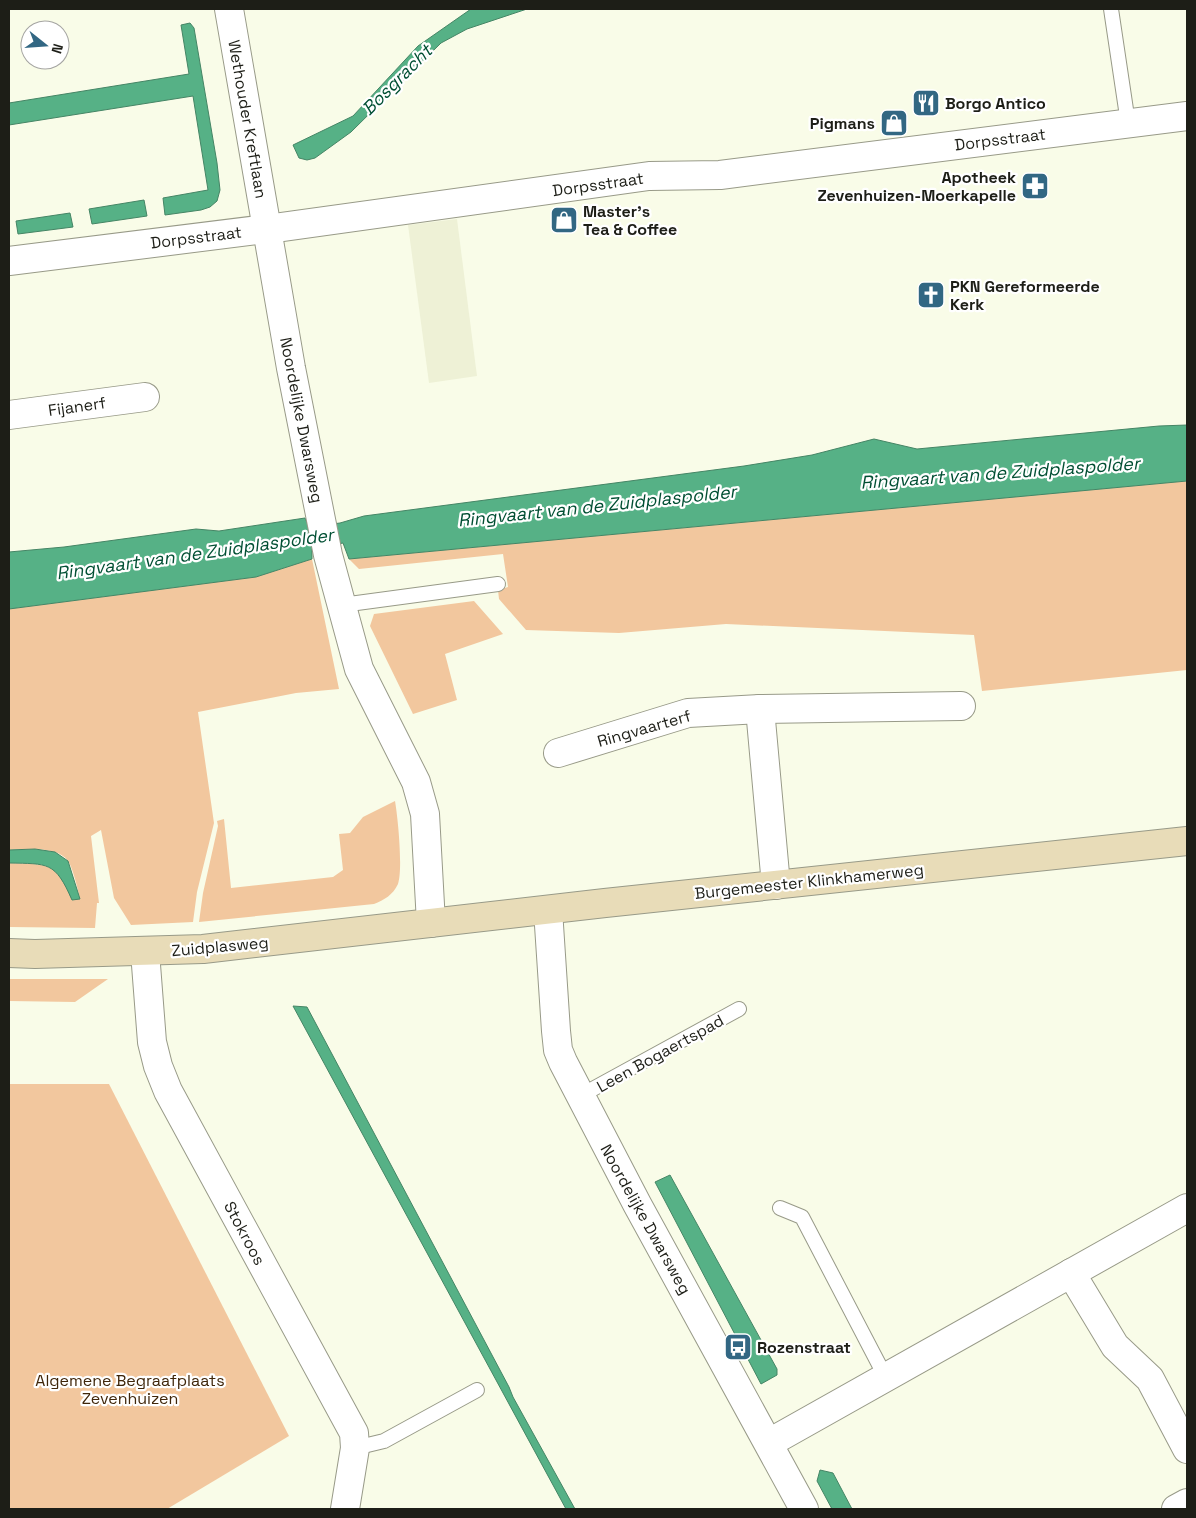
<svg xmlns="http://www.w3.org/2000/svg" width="1196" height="1518" font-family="'Space Grotesk',sans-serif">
	<rect width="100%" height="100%" fill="#f9fce8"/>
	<path fill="#eef1d6" d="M457,219L477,376L429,383L408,225Z"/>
	<g fill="#f2c79e">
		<path d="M1187,481V670L982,691L974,635L726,624L619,633L526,630L499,599L498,590L508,587L503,554L359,569L349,559Z"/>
		<path d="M312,559L339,689L296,693L198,712L214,823L197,892L193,922L131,925L114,898L101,830L91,836L99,903H97L95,928L9,927V863C48,865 55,860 72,899H80C78,890 73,868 68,861C58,846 25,849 9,850V609L256,577Z"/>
		<path d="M474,601L503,634L445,654L457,700L413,714L370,626L374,614Z"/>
		<path d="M395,801C398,818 403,869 398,884C393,895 384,900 374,904L199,922L203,893L218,826L217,821L224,819L231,888L333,877L343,870L339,834L350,833L363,817Z"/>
		<path d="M9,979H108L75,1002L9,1001Z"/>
		<path d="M9,1084H109L289,1436L167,1509H9Z"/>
	</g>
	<g fill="#56b186" stroke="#458565">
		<path d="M471,9H527L467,29L441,43L351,132L315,158L307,160L299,158L293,145L353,116L418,46Z"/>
		<path d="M190,23L194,28L217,163L220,190L217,201L210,207L201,210L165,215L163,198L208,190L193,96L9,125V103L189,74L181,25Z"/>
		<path d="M144,200L147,216L92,224L89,209Z"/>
		<path d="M70,213L73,227L18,234L16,221Z"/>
		<path d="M1187,425V481L349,559L343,543L312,549V559L256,577L9,609V552L64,547L196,529L219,531L305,518L309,527L340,523L364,516L744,466L812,455L874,439L917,449L1159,426Z"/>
		<path d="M35,849L55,852L68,861L80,899L72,900C55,861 48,864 9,863V850Z"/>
		<path d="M293,1006L307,1007L509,1387L513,1397L575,1509H566Z"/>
		<path d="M670,1175L777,1369V1375L761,1384L655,1182Z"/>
		<path d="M820,1470L833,1473L852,1509H832L817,1481Z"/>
	</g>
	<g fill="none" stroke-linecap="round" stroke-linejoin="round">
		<g stroke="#989a88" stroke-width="16">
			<g id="service">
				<path d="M1111,9L1128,123"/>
				<path d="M342,605L498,584"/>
				<path d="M580,1096L739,1009"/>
				<path d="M780,1208L802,1217L885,1376"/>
				<path d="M355,1448L384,1441L477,1390"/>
			</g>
		</g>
		<g stroke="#989a88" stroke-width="30">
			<g id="minor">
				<path d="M9,261L282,227L649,176L720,175L1187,116"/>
				<path d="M9,415L145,397"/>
				<path d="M760,709L776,885"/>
				<path d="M558,753L688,713L760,709L961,706"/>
				<path d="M145,952L152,1042L158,1066L168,1091L354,1433L355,1448L345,1509"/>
				<path d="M1071,1273L1115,1346L1150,1379L1187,1449"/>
				<path d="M769,1443L1187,1208"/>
				<path d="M1176,1509L1187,1503"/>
			</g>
		</g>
		<g stroke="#989a88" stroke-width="30">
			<g id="tertiary">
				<path d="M229,9L291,368L328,555L359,669L416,782L425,814L431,923"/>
				<path d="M548,910L556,1031L558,1050L563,1062L637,1204L804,1509"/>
			</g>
		</g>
		<g stroke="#989a88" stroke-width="30">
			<path id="secondary" d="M9,953L35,954L203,949L605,903L1187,841"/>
		</g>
		<use href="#service" stroke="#fff" stroke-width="14"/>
		<use href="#minor" stroke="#fff" stroke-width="28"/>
		<use href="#tertiary" stroke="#fff" stroke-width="28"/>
		<use href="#secondary" stroke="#e8dcb8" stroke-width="28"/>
	</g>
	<defs>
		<g id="restaurant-square" transform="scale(1.4375)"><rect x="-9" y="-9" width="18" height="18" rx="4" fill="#326783" stroke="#fff"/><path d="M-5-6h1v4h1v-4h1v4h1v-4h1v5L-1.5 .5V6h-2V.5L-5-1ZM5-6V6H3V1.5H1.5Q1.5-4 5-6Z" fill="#fff"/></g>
		<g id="shop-square" transform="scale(1.4375)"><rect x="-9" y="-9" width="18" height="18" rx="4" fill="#326783" stroke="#fff"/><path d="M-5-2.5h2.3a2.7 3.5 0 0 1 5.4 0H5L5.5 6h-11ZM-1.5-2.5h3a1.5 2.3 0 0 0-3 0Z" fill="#fff"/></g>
		<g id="pharmacy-square" transform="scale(1.4375)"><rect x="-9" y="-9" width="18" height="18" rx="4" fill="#326783" stroke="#fff"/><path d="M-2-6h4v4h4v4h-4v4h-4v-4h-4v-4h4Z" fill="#fff"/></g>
		<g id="church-square" transform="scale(1.4375)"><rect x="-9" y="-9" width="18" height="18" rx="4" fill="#326783" stroke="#fff"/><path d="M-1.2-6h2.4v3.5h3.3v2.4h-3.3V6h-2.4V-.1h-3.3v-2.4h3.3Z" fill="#fff"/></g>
		<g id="bus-square" transform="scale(1.4375)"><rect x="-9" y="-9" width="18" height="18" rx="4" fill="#326783" stroke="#fff"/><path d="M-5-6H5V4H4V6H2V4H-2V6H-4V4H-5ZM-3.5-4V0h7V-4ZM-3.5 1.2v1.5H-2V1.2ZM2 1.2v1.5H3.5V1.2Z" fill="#fff"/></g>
	</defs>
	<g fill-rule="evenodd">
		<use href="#restaurant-square" x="926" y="103"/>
		<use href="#shop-square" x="894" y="123"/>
		<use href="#pharmacy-square" x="1035" y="186"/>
		<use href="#shop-square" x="564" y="220"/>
		<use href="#church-square" x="931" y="295"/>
		<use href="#bus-square" x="738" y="1347"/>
	</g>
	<g text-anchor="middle" stroke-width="4.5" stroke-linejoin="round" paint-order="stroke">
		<g font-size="16" font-weight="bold" fill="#1d1e17" stroke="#fff" text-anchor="start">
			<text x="945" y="109">Borgo Antico</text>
			<text x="875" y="129" text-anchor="end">Pigmans</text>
			<text x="1016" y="183" text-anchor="end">Apotheek<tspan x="1016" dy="18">Zevenhuizen-Moerkapelle</tspan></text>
			<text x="583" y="217">Master's<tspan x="583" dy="18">Tea &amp; Coffee</tspan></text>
			<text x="950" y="292">PKN Gereformeerde<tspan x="950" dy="18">Kerk</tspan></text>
			<text x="757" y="1353">Rozenstraat</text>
		</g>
		<g font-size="16" fill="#1d1e17" stroke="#fff">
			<text transform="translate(248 119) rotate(80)" y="6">Wethouder Kreftlaan</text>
			<text transform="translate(1000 139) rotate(-7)" y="6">Dorpsstraat</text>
			<text transform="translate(598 184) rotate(-8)" y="6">Dorpsstraat</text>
			<text transform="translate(196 237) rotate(-7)" y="6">Dorpsstraat</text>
			<text transform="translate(77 406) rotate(-8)" y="6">Fijanerf</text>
			<text transform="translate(302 420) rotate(79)" y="6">Noordelijke Dwarsweg</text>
			<text transform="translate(644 728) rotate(-16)" y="6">Ringvaarterf</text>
			<text transform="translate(809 881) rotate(-6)" y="6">Burgemeester Klinkhamerweg</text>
			<text transform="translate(220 946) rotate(-5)" y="6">Zuidplasweg</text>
			<text transform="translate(660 1053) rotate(-29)" y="6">Leen Bogaertspad</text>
			<text transform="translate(646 1219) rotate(61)" y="6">Noordelijke Dwarsweg</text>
			<text transform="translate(245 1233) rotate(62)" y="6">Stokroos</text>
		</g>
		<g font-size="16" fill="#3f260a" stroke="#fff">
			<text x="130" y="1386">Algemene Begraafplaats<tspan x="130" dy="18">Zevenhuizen</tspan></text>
		</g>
		<g font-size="18" font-style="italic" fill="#014f33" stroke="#fff">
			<text transform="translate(397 80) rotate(-45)" y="6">Bosgracht</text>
			<text transform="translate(1000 473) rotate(-4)" y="6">Ringvaart van de Zuidplaspolder</text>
			<text transform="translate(597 506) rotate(-6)" y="6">Ringvaart van de Zuidplaspolder</text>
			<text transform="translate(195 554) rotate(-8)" y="6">Ringvaart van de Zuidplaspolder</text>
		</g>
	</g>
	<rect width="1196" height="1518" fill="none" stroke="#1d1e17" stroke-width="20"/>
	<g transform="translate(45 45) rotate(107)"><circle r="24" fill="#ffffff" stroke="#a5a5a2"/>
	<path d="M0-4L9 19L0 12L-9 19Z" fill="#326783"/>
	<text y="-8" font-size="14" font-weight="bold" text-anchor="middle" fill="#1d1e17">N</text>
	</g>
</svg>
